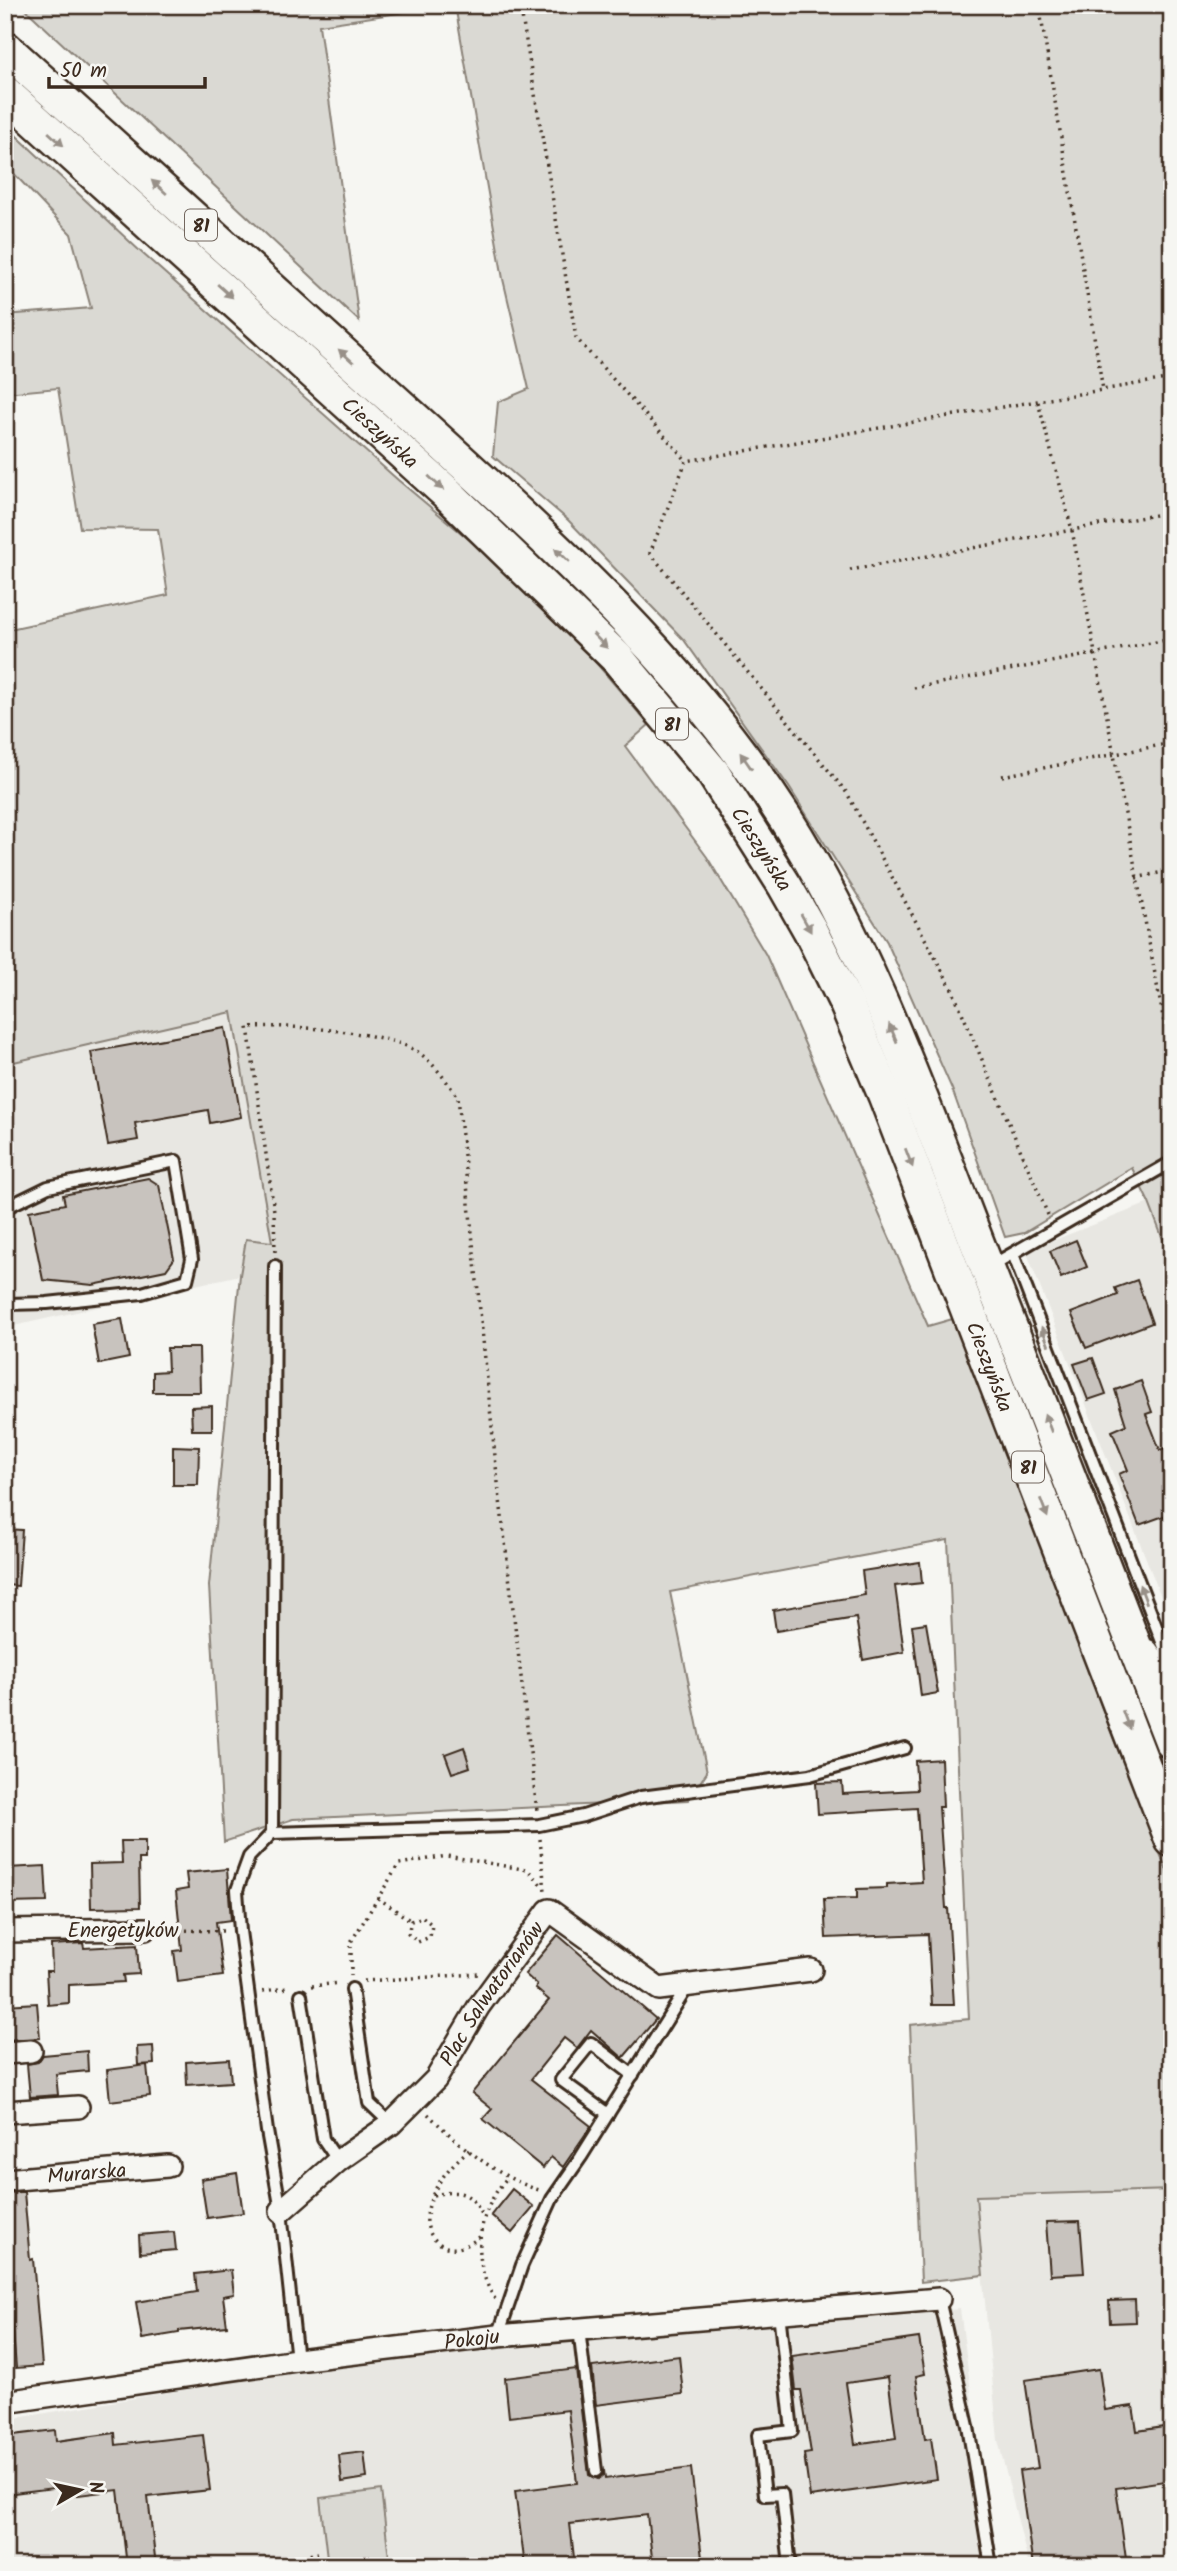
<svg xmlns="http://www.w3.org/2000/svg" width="1177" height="2571" font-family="Kalam,sans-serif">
	<rect width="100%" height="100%" fill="#f6f6f2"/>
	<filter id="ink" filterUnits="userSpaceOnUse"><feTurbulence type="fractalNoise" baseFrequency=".0143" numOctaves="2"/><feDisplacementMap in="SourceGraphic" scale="14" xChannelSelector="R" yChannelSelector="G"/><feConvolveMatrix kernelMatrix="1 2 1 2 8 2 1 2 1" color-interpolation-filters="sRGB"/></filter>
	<g filter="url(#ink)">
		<g fill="#e8e7e2">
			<path d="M232,1012L272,1242L246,1239L240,1275L5,1328V1064Z"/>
			<path d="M1149,1203L1172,1263V1625L1026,1251Z"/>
			<path d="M1172,2190V2566H1029L998,2440L975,2196Z"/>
			<path d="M960,2309L994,2566H5V2420L346,2362Z"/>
		</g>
		<g fill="#dad9d3" stroke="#8a8278" stroke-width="2">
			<path d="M21,5H451L319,25L359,321Z"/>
			<path d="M455,5H1172V1263L1149,1203L1132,1168L1024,1233L1005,1237L952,1089L887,942L789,787L684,640L568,520L493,456L498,402L529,389L503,279Z"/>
			<path d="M5,125L142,253L398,480L546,604L649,725L625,746L707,857L766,955L928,1326L956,1318L1114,1740L1172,1883V2190L976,2196L983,2275L921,2282L910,2025L969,2019L948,1540L670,1592L707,1772L688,1800L293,1819L224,1842L209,1586L240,1275L246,1239L272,1242L232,1012L5,1064V630L168,595L158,529L80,528L58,388L5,393V315L91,308L71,234L5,164Z"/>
			<path d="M381,2490L390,2566H328L320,2498Z"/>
		</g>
		<g fill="#c8c3be" stroke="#3b2a1e" stroke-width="2" fill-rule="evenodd">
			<path d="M225,1028L241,1117L210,1123L208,1110L135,1123L138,1140L108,1145L91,1052Z"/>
			<path d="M148,1178L159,1185L174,1259L166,1270L93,1285L43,1280L29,1211L65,1204L63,1195Z"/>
			<path d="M1076,1240L1087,1267L1061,1278L1050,1251Z"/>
			<path d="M1137,1280L1152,1323L1086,1348L1071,1313L1118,1295L1115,1288Z"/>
			<path d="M122,1319L129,1358L99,1364L92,1324Z"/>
			<path d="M167,1348H199L200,1392H153V1372L168,1371Z"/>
			<path d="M1093,1358L1106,1394L1088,1400L1074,1364Z"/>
			<path d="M1141,1381L1152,1412L1146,1414L1160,1450L1172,1446V1513L1139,1525L1119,1474L1128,1470L1112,1431L1126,1425L1115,1390Z"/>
			<path d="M212,1406V1430H192L191,1407Z"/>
			<path d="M173,1446L199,1447L198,1485H173Z"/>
			<path d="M5,1529L22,1530L18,1586L5,1585Z"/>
			<path d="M920,1562L922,1583L895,1586L904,1652L863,1660L856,1618L776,1631L773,1610L865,1595L862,1571Z"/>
			<path d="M926,1623L938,1693L921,1696L912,1625Z"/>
			<path d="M464,1747L470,1767L452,1773L445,1754Z"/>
			<path d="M941,1759L943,1807H939L946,1908H948L954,2005H932L928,1934L826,1938L824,1899L857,1898V1889L887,1888V1884L922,1882L917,1808L818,1814L816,1783L842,1782L843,1794L917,1790L915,1761Z"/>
			<path d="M121,1841H145V1859H139L140,1907L91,1908L90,1864L122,1863Z"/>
			<path d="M45,1866L47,1902L8,1903L7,1868Z"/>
			<path d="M227,1869L231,1920L216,1922L223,1976L178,1982L174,1951L182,1950L176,1891L188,1889L186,1873Z"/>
			<path d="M558,1935L656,2019L623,2058L591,2030L577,2048L564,2038L531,2079L591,2126L563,2167L551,2157L543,2168L483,2119L492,2109L472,2093L549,2000L535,1988L537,1985L525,1974Z"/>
			<path d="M83,1943L84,1948L137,1945L139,1974L123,1975L124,1982L69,1985V2003L48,2005L46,1971H52L51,1945Z"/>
			<path d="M37,2003L40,2038L5,2040V2005Z"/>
			<path d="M153,2046L154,2064L138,2065L137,2047Z"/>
			<path d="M87,2051L88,2071L56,2074L58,2095L30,2097L27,2064L38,2062L43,2055Z"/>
			<path d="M229,2059L231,2082L187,2085L186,2062Z"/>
			<path d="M147,2065L150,2096L110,2101L107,2070Z"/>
			<path d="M237,2173L243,2213L207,2218L201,2179Z"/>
			<path d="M512,2189L534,2207L512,2233L491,2215Z"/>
			<path d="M20,2192H24L30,2260L33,2259L42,2366L16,2368L5,2234V2193Z"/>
			<path d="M1080,2221L1084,2273L1050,2275L1046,2222Z"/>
			<path d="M174,2232L176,2250L140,2253L139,2235Z"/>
			<path d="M231,2270L234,2294L223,2296L227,2326L179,2331V2333L142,2339L136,2302L197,2292L195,2274Z"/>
			<path d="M1135,2300L1136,2322L1110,2323L1109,2301Z"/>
			<path d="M919,2338L925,2374L916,2376L925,2439L931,2438L937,2479L810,2497L804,2454L811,2453L801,2390H796L792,2356ZM888,2377L896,2438L855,2444L846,2383Z"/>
			<path d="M679,2356L683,2394L596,2405L592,2367Z"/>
			<path d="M576,2369L589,2475L598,2479L603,2475L604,2470L605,2479L691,2468L703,2566H653L647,2515L570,2524L575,2566H525L515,2491L577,2483L568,2410L509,2417L505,2378Z"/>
			<path d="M1099,2369L1105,2410L1133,2406L1137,2431L1164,2427L1172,2480L1116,2488L1127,2566H1033L1019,2471L1038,2468L1025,2380Z"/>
			<path d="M55,2430L56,2441L115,2433L116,2445L203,2435L210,2490L148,2497L156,2566H127L118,2490L63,2497L61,2487L5,2494V2436Z"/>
			<path d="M364,2452L367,2478L342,2482L339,2455Z"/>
		</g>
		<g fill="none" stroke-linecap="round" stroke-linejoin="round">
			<g stroke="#3b2a1e" stroke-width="16">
				<g id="service">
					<path d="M5,1208L48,1187L176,1161L192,1259L187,1280L142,1293L47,1303L8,1304L5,1311"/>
					<path d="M1013,1254L1169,1660L1170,1674"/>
					<path d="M275,1266L272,1833L249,1857L237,1890L240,1931L267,2131L281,2211L297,2360"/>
					<path d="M989,1267L1172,1162"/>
					<path d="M272,1833L539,1825L583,1816L641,1797L810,1775L905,1748"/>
					<path d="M352,1989L369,2103L391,2124"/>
					<path d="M301,1995L323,2139L338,2161"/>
					<path d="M608,2114L561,2080L591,2043L633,2075"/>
					<path d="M939,2299L968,2426L991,2566"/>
					<path d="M779,2312L792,2431L758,2435L765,2495L782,2494L790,2566"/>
					<path d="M579,2329L596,2471"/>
					<path d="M498,2336L522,2265L552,2199L581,2157L688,1986"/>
				</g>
			</g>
			<g stroke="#3b2a1e" stroke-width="26">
				<g id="minor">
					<path d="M1147,1650L1172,1685"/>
					<path d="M5,1931L145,1929"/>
					<path d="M5,2053L31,2051"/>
					<path d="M5,2112L78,2107"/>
					<path id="s1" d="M5,2180L168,2166"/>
					<path id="s2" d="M281,2211L338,2161L391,2124L436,2079L479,2006L549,1910L659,1989L811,1970"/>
					<path id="s3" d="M5,2402L297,2360L498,2336L939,2299"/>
				</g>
			</g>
			<g stroke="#3b2a1e" stroke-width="38">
				<g id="primary">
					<path d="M5,48C136,166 266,284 396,402C537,530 681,656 785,818C869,950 923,1104 980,1250C1044,1414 1109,1577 1172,1742"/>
					<path id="s4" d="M5,93L449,495L617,658L714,774L785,886L810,930L847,1005L885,1095L1172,1840"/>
				</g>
			</g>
			<g stroke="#3b2a1e" stroke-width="3.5" stroke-dasharray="2 5" stroke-linecap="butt">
				<path d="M520,5L576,338L686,460"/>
				<path d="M1039,5L1103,390"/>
				<path d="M922,12L966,5"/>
				<path d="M1038,402L1072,530L1172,1065"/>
				<path d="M850,570L1172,512"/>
				<path d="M914,688L1172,639"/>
				<path d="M1002,776L1172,743"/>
				<path d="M1136,878L1172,870"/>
				<path d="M1158,993L1172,990"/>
				<path d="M1048,1215L952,989L847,793L650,553L686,461L1172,378"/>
				<path d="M275,1252L274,1211L248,1027C289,1025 384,1030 418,1052C434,1063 447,1082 458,1097L496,1466L537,1811"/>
				<path d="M540,1839L545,1891"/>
				<path d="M378,1898L411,1921"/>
				<path d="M423,1917L432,1925L430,1937L418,1942L408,1934L411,1921Z"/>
				<path d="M165,1930L227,1931"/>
				<path d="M351,1976V1942L399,1864L447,1856L528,1870L543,1887"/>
				<path d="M364,1981L478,1974"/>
				<path d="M312,1986L339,1983"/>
				<path d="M263,1991L287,1988"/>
				<path d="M428,2114C459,2145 497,2177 539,2190"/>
				<path d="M469,2150C449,2166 429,2190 427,2217C425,2236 443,2253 462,2247C469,2245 475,2240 481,2236"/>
				<path d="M433,2195C462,2189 471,2192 484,2218"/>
				<path d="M495,2299C470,2260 477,2212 507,2178"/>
				<path d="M303,2556L318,2553"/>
			</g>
			<use href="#service" stroke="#f6f6f2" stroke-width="10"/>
			<use href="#minor" stroke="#f6f6f2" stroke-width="21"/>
			<use href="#primary" stroke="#f6f6f2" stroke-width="33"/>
		</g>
		<defs><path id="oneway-solid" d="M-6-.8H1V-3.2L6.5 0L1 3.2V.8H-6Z" transform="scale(1.75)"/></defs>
		<g fill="#989088">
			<use href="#oneway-solid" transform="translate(56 139) rotate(42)"/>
			<use href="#oneway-solid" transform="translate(159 187) rotate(-138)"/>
			<use href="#oneway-solid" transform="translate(225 291) rotate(42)"/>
			<use href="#oneway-solid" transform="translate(346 356) rotate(-138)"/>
			<use href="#oneway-solid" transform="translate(436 483) rotate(43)"/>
			<use href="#oneway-solid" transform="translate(562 555) rotate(-137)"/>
			<use href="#oneway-solid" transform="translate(600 641) rotate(45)"/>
			<use href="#oneway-solid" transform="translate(746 761) rotate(-125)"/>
			<use href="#oneway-solid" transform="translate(806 923) rotate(61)"/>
			<use href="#oneway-solid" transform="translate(893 1033) rotate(-113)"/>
			<use href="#oneway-solid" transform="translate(909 1158) rotate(69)"/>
			<use href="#oneway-solid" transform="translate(1045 1336) rotate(-111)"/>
			<use href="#oneway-solid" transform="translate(1048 1423) rotate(-111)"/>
			<use href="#oneway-solid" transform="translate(1044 1508) rotate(69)"/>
			<use href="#oneway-solid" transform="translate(1143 1594) rotate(-111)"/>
			<use href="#oneway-solid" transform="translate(1126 1720) rotate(69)"/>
		</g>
	</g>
	<g text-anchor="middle" stroke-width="7" stroke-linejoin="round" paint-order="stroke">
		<g fill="#f6f6f2" stroke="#73675e" stroke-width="2">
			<rect x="185" y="209.5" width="32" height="31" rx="5"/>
			<rect x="656" y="708.5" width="32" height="31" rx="5"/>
			<rect x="1012" y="1451.5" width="32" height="31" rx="5"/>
		</g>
		<g font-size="19" font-weight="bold" fill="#3b2a1e">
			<text x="201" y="232">81</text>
			<text x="672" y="731">81</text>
			<text x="1028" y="1474">81</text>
		</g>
		<g font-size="21" fill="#3b2a1e" stroke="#f6f6f2">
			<text dy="7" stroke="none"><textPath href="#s4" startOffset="506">Cieszyńska</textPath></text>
			<text dy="7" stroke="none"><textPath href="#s4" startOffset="1073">Cieszyńska</textPath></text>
			<text dy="7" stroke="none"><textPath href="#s4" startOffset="1640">Cieszyńska</textPath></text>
			<text x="123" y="1937">Energetyków</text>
			<text dy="7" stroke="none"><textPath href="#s2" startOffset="306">Plac Salwatorianów</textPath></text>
			<text dy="7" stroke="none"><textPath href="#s1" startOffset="82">Murarska</textPath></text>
			<text dy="7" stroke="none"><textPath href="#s3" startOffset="471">Pokoju</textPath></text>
		</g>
	</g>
	<rect width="1177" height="2571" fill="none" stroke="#f6f6f2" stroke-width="28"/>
	<rect x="14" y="14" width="1149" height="2543" fill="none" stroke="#3b2a1e" stroke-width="2.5" filter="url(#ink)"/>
	<g transform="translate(80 2490) rotate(81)" stroke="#f6f6f2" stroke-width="5" paint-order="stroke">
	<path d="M0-5L12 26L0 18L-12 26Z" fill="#3b2a1e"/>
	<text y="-10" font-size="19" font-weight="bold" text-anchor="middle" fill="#3b2a1e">N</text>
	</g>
	<path d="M49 77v10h156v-10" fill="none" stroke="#3b2a1e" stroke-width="3.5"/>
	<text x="60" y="77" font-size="21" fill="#3b2a1e" stroke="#f6f6f2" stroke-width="5" paint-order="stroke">50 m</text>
</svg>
